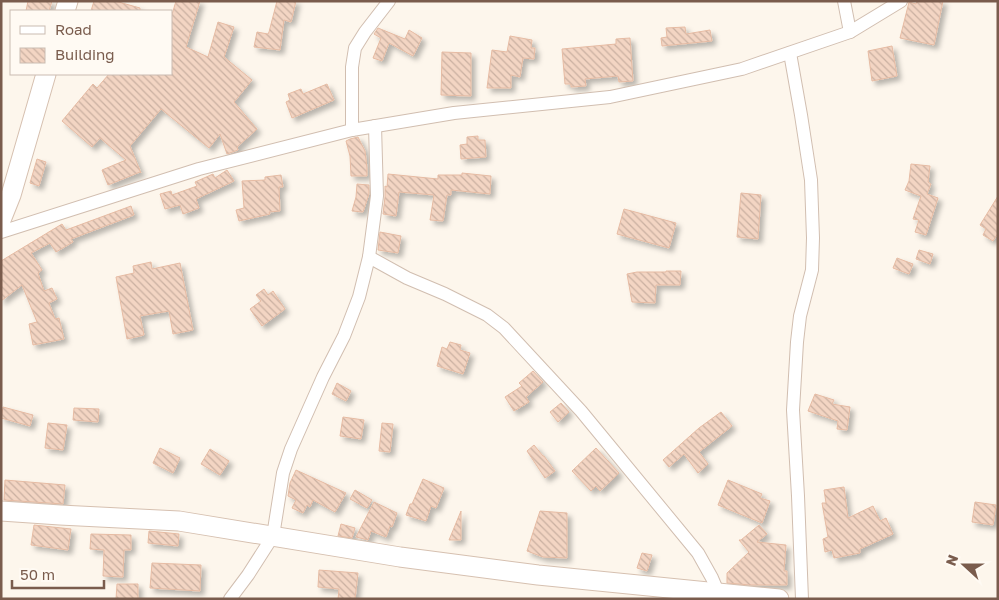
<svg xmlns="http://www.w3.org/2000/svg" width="999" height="600" font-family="'Golos Text',sans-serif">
	<defs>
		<pattern id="building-back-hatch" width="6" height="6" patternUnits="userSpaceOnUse" patternTransform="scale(1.25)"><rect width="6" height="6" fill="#f3d5c3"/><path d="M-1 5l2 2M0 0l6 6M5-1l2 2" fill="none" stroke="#cab0a1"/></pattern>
		<filter id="shadow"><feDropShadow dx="4" dy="4" stdDeviation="2.5" flood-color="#0004"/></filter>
	</defs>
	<rect width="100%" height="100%" fill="#fdf6ec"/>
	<g fill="url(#building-back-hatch)" stroke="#e6bba3" filter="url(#shadow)">
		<path d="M28,1H52L49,11H26Z"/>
		<path d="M94,1H115L140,8V11H91Z"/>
		<path d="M176,1H200L186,47L208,57L218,22L234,27L224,57L252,80L234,102L257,129L237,147L238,150L227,154L220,134L209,148L161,109L130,146L141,173L140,172L108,185L102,170L126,160L100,138L92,147L62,121L93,84L97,88L109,74H171V18Z"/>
		<path d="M277,1H296L291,22L284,20L280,50L254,47L257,32L268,34L269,32Z"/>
		<path d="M917,1H943L934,45L900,38L909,2L916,4Z"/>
		<path d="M685,27L686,34L710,30L712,41L662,46L661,38L667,37L666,28Z"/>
		<path d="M378,28L405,39L409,30L422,38L413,56L389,43L382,61L373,58L381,38L374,34Z"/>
		<path d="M510,36L532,40L531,48H535L534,59L523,58L520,77L511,75V88H487L492,50L507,52Z"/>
		<path d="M630,38L633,81L619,82L618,76L585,79L586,86L571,87V84H565L562,49L616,44V39Z"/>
		<path d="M892,46L897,76L872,81L868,51Z"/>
		<path d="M442,52L471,53V96L441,95Z"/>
		<path d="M327,84L334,100L292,118L286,102L290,100L288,94L301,89L303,94Z"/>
		<path d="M478,136V140H485L486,157L461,159L460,145L467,144V137Z"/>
		<path d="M358,137L365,151L367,168V176H351L350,156L346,141L350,139Z"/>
		<path d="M37,159L46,162L39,186L30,183Z"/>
		<path d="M911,164L930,166L928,182L931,184L927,194L938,198L926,235L915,232L919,220L913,219L921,196L905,190L909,181Z"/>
		<path d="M227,170L234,181L196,199L199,208L183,214L180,205L165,209L160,194L171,191L172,195L197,186L195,182L213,174L215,178Z"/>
		<path d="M462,173L491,176L490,194L451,190V195H447L443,221L430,220L434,195L399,192L396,216L383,214L385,197V186L387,187L388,174L438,179V175H462Z"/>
		<path d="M281,175L283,187H279L280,211L269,212L270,214L239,221L236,210L244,208L242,181L265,180V177Z"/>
		<path d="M357,184L369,185V194L363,212L352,211L356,197Z"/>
		<path d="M741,193L761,195L758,239L737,237Z"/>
		<path d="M998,196V233L993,241L983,235L986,229L980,225Z"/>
		<path d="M131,206L134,215L71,239L73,242L56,252L50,243L31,253L42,270L38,273L44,291L52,288L57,299L49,303L55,319L59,318L64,339L33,345L29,324L37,322L22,285L1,301V261L62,224L66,230Z"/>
		<path d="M624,209L676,223L669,248L617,234Z"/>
		<path d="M380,232L401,236L398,253L378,250Z"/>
		<path d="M919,250L933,254L930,264L916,259Z"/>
		<path d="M897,258L913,264L909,274L893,268Z"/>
		<path d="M151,262L152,269L180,263L193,330L173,334L169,311L140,316L144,335L127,339L116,277L134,273L133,266Z"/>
		<path d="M666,271H681L680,285H656L655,303L632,302L627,274L637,272H666Z"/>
		<path d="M264,289L268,295L273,291L285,309L262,326L250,309L261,301L256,295Z"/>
		<path d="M450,342L461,345L460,350L470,353L463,374L437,366L442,347L447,349Z"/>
		<path d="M533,371L543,382L526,397L529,402L514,411L505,397L522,386L519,383Z"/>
		<path d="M337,383L351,391L346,401L332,394Z"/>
		<path d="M815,394L834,400L832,404L850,407L847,430L837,429L838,421L808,411Z"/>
		<path d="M561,403L569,412L558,422L550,412Z"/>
		<path d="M3,407L33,415L30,426L1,418Z"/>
		<path d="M74,408L99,409L98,422L73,420Z"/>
		<path d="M721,412L732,426L699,452L708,464L698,473L684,454L669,467L663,460L699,428Z"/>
		<path d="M343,417L364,420L361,439L340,436Z"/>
		<path d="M48,423L67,425L63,450L45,448Z"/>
		<path d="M382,423L393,424L390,452L379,451Z"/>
		<path d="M534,445L543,456H544L555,471L545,478L527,451Z"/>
		<path d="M160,448L180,458L173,473L153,463Z"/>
		<path d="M596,448L619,473L600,491L596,486L591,491L572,471Z"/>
		<path d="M210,449L229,461L220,475L201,464Z"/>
		<path d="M296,470L346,493L335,512L313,500L310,507L307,505L303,513L292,508L296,500L288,496L290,483Z"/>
		<path d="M423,479L444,488L436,508L431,506L426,521L406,515L410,504H412Z"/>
		<path d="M5,480L65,485L63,504L4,500Z"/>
		<path d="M728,480L762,494L760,498L770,501L762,523L718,505Z"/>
		<path d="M844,487L848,518L873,506L880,521L886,518L893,534L860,549V553L834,558L832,550L825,552L823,539L828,537L822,503H826L824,490Z"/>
		<path d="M355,490L372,500L367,508L350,499Z"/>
		<path d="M374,502L397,513L392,527L390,526L386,537L371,531L368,540L356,537Z"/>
		<path d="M975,502L996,505L993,525L972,522Z"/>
		<path d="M461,511V540H449Z"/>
		<path d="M540,511L567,513V558L543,557L527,551Z"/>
		<path d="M341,524L355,528L352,538L338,536Z"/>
		<path d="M34,525L71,529L68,550L31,545Z"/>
		<path d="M759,525L767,534L757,542L786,545L784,571H787V585H750L727,583V573L749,552L739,540H741Z"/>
		<path d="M149,531L179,534L178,546L148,543Z"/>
		<path d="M91,534L131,535V550H124L123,577L103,576L104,550L90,549Z"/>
		<path d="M642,553L652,555L647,571L637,568Z"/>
		<path d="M152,563L201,565L200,591L150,588Z"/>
		<path d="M319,570L358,573L355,599H338L339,589L318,587Z"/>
		<path d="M117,584H138V599H116Z"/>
	</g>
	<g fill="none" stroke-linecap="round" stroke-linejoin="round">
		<g stroke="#d1beb0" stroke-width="14">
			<g id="minor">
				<path d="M844,1L850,32"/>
				<path d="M790,53L801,115L811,180L813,238L812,270L800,316L797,342L793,410L798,496L802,599"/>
				<path d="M352,130V67L355,48L365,32L389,1"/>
				<path d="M1,232L199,169L352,130L454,113L610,97L742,69L850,32L901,1"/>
				<path d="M369,257L407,278L445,294L487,315L504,328L581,411L698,553L712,578L718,592"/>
				<path d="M230,599L248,575L273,536L283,473L291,449L323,377L344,336L359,297L369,257L377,196L375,126"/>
			</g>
		</g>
		<g stroke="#d6c0b0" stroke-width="21">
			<g id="secondary">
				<path d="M65,11L68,1"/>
				<path d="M1,220L11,195L46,74"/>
				<path d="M1,511L60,515L179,521L400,557L538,575L779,599"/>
			</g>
		</g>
		<use href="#minor" stroke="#fff" stroke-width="12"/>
		<use href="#secondary" stroke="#fff" stroke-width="19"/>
	</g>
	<rect width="999" height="600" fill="none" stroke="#7a5c4d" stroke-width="5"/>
	<rect x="10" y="10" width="162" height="65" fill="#fffaf3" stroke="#cabbb1"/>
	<rect x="20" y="26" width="25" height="8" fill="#ffffff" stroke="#cabbb1"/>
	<text x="55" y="35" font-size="15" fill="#7a5c4d">Road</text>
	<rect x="20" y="48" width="25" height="15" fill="url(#building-back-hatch)" stroke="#cabbb1"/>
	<text x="55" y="60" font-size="15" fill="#7a5c4d">Building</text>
	<g transform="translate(964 565) rotate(291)" stroke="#fffaf3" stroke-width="4" paint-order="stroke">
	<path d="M0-4L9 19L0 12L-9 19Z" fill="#7a5c4d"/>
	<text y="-8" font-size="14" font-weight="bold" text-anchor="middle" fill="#7a5c4d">N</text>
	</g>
	<path d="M12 580v8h92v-8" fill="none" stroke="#7a5c4d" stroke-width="2.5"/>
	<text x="20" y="580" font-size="15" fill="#7a5c4d" stroke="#fffaf3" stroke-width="4" paint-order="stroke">50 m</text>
</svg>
